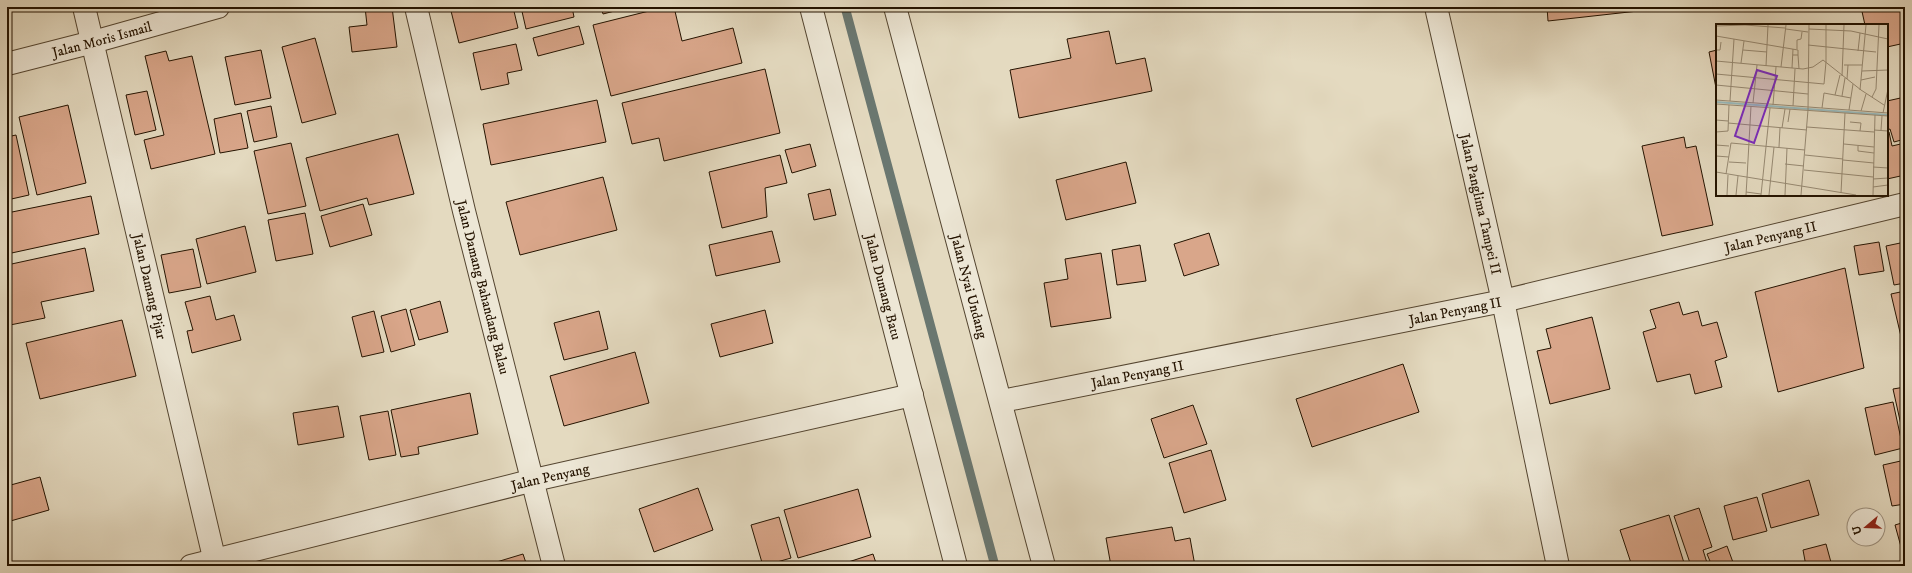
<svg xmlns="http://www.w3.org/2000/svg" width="1912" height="573" font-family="'IM FELL DW Pica',serif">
	<rect width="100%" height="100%" fill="#e4dac0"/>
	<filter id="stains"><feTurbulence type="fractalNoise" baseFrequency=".005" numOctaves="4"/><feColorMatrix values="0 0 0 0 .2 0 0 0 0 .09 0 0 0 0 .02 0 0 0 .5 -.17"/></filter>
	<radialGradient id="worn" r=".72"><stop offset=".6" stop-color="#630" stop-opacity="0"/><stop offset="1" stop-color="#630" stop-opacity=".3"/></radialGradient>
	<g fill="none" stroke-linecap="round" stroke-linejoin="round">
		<path stroke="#6a7770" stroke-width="9" d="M845,7L995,566"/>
	</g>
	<g fill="#d9a68a" stroke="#241300">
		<path d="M365,7H392L397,47L352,52L349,27L367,25Z"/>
		<path d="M450,7H513L518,28L459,43Z"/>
		<path d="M521,7H572L574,17L526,29Z"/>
		<path d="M601,7H630L603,14Z"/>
		<path d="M665,7H674L682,41L733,28L742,63L611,96L593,25Z"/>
		<path d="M1547,7H1656V9L1548,21Z"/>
		<path d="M1861,7H1905V43L1887,47V25H1865Z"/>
		<path d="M579,26L584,44L538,56L533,38Z"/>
		<path d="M1109,31L1116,64L1145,58L1152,91L1019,118L1010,70L1071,58L1067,39Z"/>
		<path d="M315,38L336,114L302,123L282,47Z"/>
		<path d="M516,44L522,70L507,73L509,84L481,90L473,53Z"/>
		<path d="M261,50L271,98L235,105L225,57Z"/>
		<path d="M1717,50V93L1709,52Z"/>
		<path d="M166,51L169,61L192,56L215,154L151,169L144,140L164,135L145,56Z"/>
		<path d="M765,69L780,133L664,161L659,138L632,144L622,103Z"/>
		<path d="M147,91L156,130L135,135L126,95Z"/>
		<path d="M1905,97V139L1894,142L1890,129L1887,130V101Z"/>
		<path d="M597,100L606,142L491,165L483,124Z"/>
		<path d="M68,105L86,183L37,195L19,117Z"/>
		<path d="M271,106L277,137L254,142L247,111Z"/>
		<path d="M241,113L248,148L220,153L214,119Z"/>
		<path d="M1887,132H1889L1892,146L1905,143V175L1887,179Z"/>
		<path d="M398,134L414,194L369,205L367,198L320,211L306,158Z"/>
		<path d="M16,135L29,195L7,200V137Z"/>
		<path d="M1684,137L1686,148L1696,146L1713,225L1662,236L1642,146Z"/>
		<path d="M291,143L306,206L268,214L254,151Z"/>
		<path d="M810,144L816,166L792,173L785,150Z"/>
		<path d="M780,155L787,183L765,188L767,217L722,228L709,172Z"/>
		<path d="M1126,162L1136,203L1066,220L1056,180Z"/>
		<path d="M603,177L617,230L520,255L506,202Z"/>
		<path d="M830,189L836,215L814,220L808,194Z"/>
		<path d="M91,196L99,234L7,254V213Z"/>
		<path d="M363,204L372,235L330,247L321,216Z"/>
		<path d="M305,213L313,254L276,261L268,220Z"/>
		<path d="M245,226L256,272L207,284L196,239Z"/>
		<path d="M772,231L780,262L716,276L709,245Z"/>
		<path d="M1209,233L1219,265L1184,276L1174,244Z"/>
		<path d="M1879,242L1884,271L1859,275L1854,246Z"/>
		<path d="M1905,242V283L1894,285L1886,246Z"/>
		<path d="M1140,245L1146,281L1117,285L1112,250Z"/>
		<path d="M85,248L94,291L41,302L45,318L10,325L7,312V265Z"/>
		<path d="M193,249L201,287L169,293L161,255Z"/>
		<path d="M1101,253L1111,318L1051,327L1044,283L1068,279L1065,259Z"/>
		<path d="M1845,268L1864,368L1778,392L1755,292Z"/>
		<path d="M1905,291V344L1903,345L1891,294Z"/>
		<path d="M210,296L216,320L234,315L241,340L192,353L187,331L193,330L185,302Z"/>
		<path d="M440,301L448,332L419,340L410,310Z"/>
		<path d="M1679,302L1683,315L1698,311L1702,326L1717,322L1727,357L1715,361L1722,387L1695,394L1690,374L1657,382L1643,332L1656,328L1650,310Z"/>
		<path d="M406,309L415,345L391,352L381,316Z"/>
		<path d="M765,310L773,343L720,357L711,324Z"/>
		<path d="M374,311L384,352L362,357L352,317Z"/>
		<path d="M599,311L608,349L564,360L554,323Z"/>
		<path d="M1592,317L1610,389L1550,404L1537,351L1551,348L1546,329Z"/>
		<path d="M122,320L136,376L40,399L26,343Z"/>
		<path d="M635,352L649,403L564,426L550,376Z"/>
		<path d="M1403,364L1419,412L1312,447L1296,399Z"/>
		<path d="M1905,387V443L1893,389Z"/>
		<path d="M470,393L478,434L418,447L419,454L401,457L391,410Z"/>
		<path d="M1893,402L1903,448L1875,455L1865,408Z"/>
		<path d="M1193,405L1207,444L1164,458L1151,419Z"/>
		<path d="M338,406L344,437L298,445L293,413Z"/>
		<path d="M388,411L396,455L369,460L360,416Z"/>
		<path d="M1211,450L1226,500L1184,513L1169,463Z"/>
		<path d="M1905,460V504L1892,506L1883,465Z"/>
		<path d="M40,477L49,510L7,522V486Z"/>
		<path d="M1809,480L1819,515L1771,528L1762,494Z"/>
		<path d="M698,488L713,530L654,552L639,509Z"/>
		<path d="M858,489L871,537L798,558L784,510Z"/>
		<path d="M1757,497L1767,531L1733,540L1724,506Z"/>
		<path d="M1699,508L1712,547L1703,550L1708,566H1691L1674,516Z"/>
		<path d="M1669,515L1685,566H1632L1620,530Z"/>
		<path d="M779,517L791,558L763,566L751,525Z"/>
		<path d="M1905,522V554H1903L1895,525Z"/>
		<path d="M1172,527L1175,541L1190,538L1195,566H1111L1106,538Z"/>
		<path d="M1826,544L1832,566H1806L1803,550Z"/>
		<path d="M1727,546L1734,565L1712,566L1707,554Z"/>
		<path d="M523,554L527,566H491L490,564Z"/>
		<path d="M873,554L877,566H836Z"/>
	</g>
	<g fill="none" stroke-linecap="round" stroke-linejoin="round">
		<g stroke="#544530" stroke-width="24">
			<g id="minor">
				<path id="s1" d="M84,7L216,566"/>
				<path id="s2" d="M416,7L464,211L554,566"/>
				<path id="s3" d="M1436,7L1503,301L1558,566"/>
				<path id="s4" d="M7,64L93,42L218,7"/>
				<path id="s5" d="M1002,401L1503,301L1905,204"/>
				<path id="s6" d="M191,566L534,480L912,395"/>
			</g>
		</g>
		<g stroke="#544530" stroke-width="24">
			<g id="tertiary">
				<path id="s7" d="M811,7L956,566"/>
				<path id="s8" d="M895,7L1044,566"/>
			</g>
		</g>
		<use href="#minor" stroke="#ede7d6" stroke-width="22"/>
		<use href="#tertiary" stroke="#ede7d6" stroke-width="22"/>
	</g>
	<g text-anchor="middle" stroke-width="4" stroke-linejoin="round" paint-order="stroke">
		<g font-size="14" fill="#241300" stroke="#ede7d6">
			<text dy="5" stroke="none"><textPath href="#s4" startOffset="98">Jalan Moris Ismail</textPath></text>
			<text dy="5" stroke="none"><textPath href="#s3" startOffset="202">Jalan Panglima Tampei II</textPath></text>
			<text dy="5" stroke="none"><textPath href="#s5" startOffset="786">Jalan Penyang II</textPath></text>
			<text dy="5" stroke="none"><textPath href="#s8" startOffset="289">Jalan Nyai Undang</textPath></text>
			<text dy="5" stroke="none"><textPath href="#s1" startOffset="287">Jalan Damang Pijar</textPath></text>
			<text dy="5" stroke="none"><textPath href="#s2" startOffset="288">Jalan Damang Bahandang Balau</textPath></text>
			<text dy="5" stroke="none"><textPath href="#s7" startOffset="289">Jalan Dumang Batu</textPath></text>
			<text dy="5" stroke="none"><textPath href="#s5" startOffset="462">Jalan Penyang II</textPath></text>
			<text dy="5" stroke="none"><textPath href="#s5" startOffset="138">Jalan Penyang II</textPath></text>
			<text dy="5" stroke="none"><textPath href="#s6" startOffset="370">Jalan Penyang</textPath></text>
		</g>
	</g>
	<g transform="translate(1716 24)">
		<rect width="172" height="172" fill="#e4dac0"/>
		<path fill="none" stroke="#98b9bb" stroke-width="2" d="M0,78L172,91"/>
		<path fill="none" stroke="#978a73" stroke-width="1" d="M0,2L29,1L69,4M70,5L92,8M93,5L135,7L172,15M0,12L82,26V31H77M92,21L160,28M81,25V16L85,15L86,8M0,26H4L5,18M27,26L51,28M142,27L144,9M82,31L83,45M0,37L87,45L97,43L107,36L145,66L168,81M110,38V1M25,39L28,17M128,41H146M50,42L52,1M65,43L70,1M76,44L77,25M146,47L172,46M0,50L108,60L110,38M126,52L128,1M131,55L132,41M145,56L159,53M0,61L92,70M144,66L150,1M119,71L124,51M126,72L129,54M156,73L160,65L163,1M0,76L172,89M14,77L18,15M37,79L41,41M0,80L172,92M57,81L60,43M77,82L79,45M106,84L108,69L135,74M133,86L137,60M145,87L150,70M167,89L172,65M0,96L12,97M72,98L74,85M134,98L145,99L144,107M12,99L91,106M91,103L158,108M66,104L69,85M158,106L172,107M165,106L166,92M0,108L12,107L13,81M128,120L158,123M0,121L13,122M142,122V127L158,129M63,123L64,104M89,131L127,135M0,132L13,133M127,136L158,139M13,138L30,139M69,140L88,142M157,143L172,144M88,146L157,153M0,148L140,171M10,150L15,119L89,126M31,154L35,82M157,155L172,154M157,163L172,161M30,168L45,170M125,169L129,89M11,171L12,151M20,171L22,152M30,171L31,154M45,171L54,84M53,171L58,123M69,171L71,124M85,171L92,86L93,1M157,171L159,91"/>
		<path fill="#7b2cbf" fill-opacity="0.15" stroke="#7b2cbf" stroke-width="2" d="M41,46L61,52L38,119L19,112Z"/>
		<rect width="172" height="172" fill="none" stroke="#241300" stroke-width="2"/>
	</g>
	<rect width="1912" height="573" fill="none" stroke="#e4dac0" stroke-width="24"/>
	<rect x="8" y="8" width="1896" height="557" fill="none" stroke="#241300" stroke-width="2"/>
	<rect x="12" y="12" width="1888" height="549" fill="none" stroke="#241300"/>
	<g transform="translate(1866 527) rotate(251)"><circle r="19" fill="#ede7d6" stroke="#9d9280"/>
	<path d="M0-3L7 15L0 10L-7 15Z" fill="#8f2418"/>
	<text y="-6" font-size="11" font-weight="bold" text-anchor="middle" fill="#241300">U</text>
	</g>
	<rect width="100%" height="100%" filter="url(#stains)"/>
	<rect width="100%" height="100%" fill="url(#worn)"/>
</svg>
